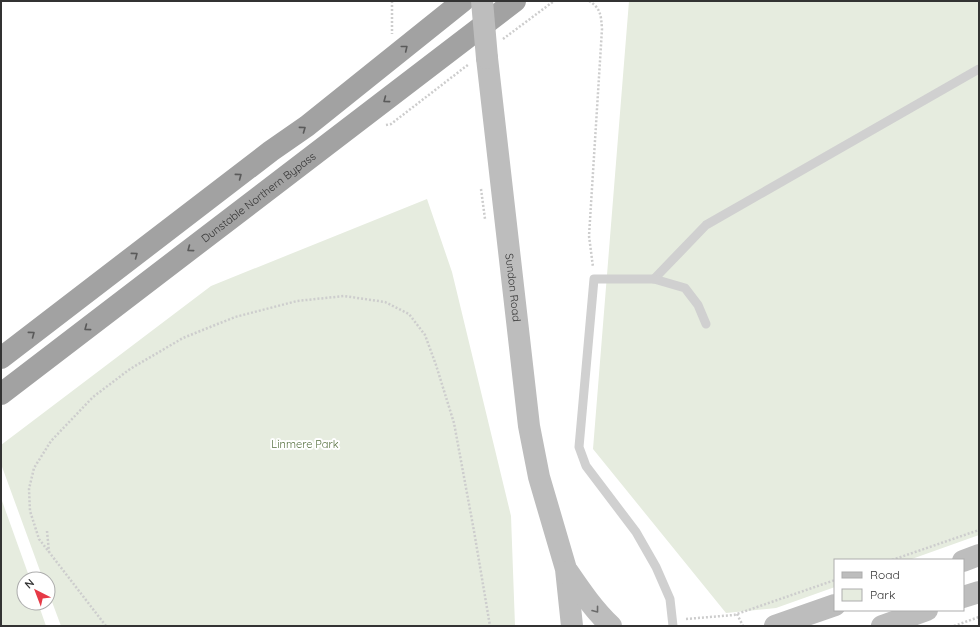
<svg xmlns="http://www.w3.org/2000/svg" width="980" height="627" font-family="Quicksand,sans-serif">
	<rect width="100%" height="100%" fill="#fff"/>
	<g fill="#e6ecdf">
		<path d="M629,1H979V535L909,560H835V587L776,608L726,613L593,449Z"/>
		<path d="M427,199L452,272L511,516L515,626H61L48,591V579H43L1,464V445L211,286Z"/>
		<path d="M1,498L30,579H24V603H38L46,626H1Z"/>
	</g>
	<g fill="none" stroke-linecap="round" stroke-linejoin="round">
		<g stroke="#cdcdcd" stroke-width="2.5" stroke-dasharray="2 2" stroke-linecap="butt">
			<path d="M392,1V34"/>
			<path d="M589,1C601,8 601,16 602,29L589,236L593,267"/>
			<path d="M503,39L554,1"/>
			<path d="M386,125L391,124L469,64"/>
			<path d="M481,189L485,219"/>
			<path d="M47,531L49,552"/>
			<path d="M892,560L979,530"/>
			<path d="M737,614L743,626"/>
			<path d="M686,619L734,615L835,580"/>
			<path d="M106,626L39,539L30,511L29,489L34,468L51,441L93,397L130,369L183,338L235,317L297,301L344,296L385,302L409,314L425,335L436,365L454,423L474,531L490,626"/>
			<path d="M954,626L979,617"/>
		</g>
		<g stroke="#d0d0d0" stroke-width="9">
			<path d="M654,279L706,225L979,69"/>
			<path d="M673,626L670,599L656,567L636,532L586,466L579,447L594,279H654L685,288L698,305L706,324"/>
		</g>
		<g stroke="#bdbdbd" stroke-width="22">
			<path id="s1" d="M487,58L529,426L539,477L566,569L572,626"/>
			<path d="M963,561L979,555"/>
			<path d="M568,572C581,591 594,610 611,626"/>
			<path d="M963,597L979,592"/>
			<path d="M775,626L835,605"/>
			<path d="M882,626L927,610"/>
		</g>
		<g stroke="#a2a2a2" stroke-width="22">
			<path d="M1,358L271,151L307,126L463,1"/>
			<path id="s2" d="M1,394L515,1"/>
		</g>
		<path stroke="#bdbdbd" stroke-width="22" d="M482,1L487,58"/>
	</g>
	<defs><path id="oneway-chevron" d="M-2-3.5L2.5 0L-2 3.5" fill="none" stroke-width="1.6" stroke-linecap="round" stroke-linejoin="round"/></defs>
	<g stroke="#5a5a5a">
		<use href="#oneway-chevron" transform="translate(405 48) rotate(-39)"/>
		<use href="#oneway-chevron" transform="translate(386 100) rotate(143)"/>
		<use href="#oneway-chevron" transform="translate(303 129) rotate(-36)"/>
		<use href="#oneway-chevron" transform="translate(239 176) rotate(-37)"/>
		<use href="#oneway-chevron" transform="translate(190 249) rotate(143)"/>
		<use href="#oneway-chevron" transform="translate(135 255) rotate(-37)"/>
		<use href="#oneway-chevron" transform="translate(87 328) rotate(143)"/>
		<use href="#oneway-chevron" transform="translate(32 334) rotate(-37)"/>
	</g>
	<use stroke="#6a6a6a" href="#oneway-chevron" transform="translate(596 610) rotate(52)"/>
	<g text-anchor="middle" stroke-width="4" stroke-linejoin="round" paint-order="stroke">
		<g font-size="11" fill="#333" stroke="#fff">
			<text dy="4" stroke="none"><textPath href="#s2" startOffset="324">Dunstable Northern Bypass</textPath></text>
			<text dy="4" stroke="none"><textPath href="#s1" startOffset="231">Sundon Road</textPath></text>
		</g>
		<g font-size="11" fill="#56703f" stroke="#fff">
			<text x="305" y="448">Linmere Park</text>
		</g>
	</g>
	<rect width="980" height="627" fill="none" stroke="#333333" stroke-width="4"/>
	<rect x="834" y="559" width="130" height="52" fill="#ffffff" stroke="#adadad"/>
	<rect x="842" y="572" width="20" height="6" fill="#bdbdbd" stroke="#adadad"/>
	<text x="870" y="579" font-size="12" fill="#333333">Road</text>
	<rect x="842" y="589" width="20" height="12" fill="#e6ecdf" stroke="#adadad"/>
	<text x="870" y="599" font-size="12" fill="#333333">Park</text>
	<g transform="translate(36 591) rotate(318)"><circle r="19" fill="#ffffff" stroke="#adadad"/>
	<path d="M0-3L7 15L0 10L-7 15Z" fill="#e63946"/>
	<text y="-6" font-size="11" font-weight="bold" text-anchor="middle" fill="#333333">N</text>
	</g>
</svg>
